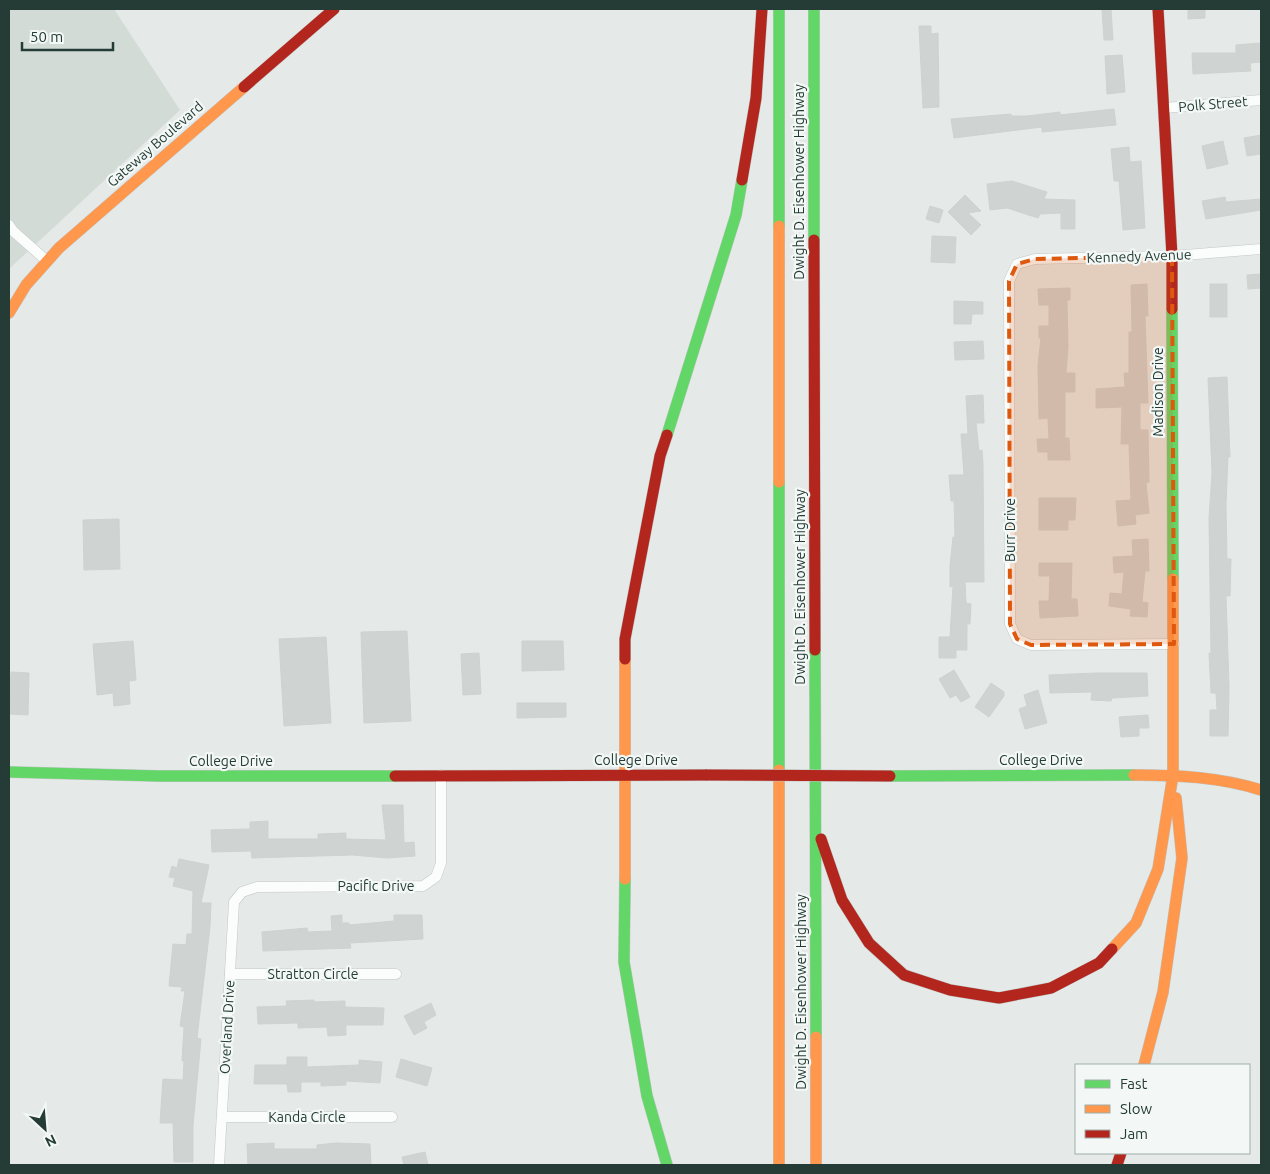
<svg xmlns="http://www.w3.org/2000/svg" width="1270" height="1174" font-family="Ubuntu,sans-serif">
	<rect width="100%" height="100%" fill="#e5eae8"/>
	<path fill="#d3dbd7" d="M9,9H114L180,110L9,269Z"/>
	<g fill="#cfd3d1" stroke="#cdd3d0">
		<path d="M1102,9H1111L1113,40H1104Z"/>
		<path d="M1188,9H1205V18L1188,19Z"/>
		<path d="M919,26H931V34L938,33L939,107L923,108Z"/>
		<path d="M1261,43V62L1250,63L1251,71L1193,74L1192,53H1236V45Z"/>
		<path d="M1122,55L1125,92L1107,94L1105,56Z"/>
		<path d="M1114,109L1116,125L1042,132V127L954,138L951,119L1011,114V116H1027L1060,112V115Z"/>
		<path d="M1261,135V154L1247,156L1244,138Z"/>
		<path d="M1223,141L1228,164L1207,169L1202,146Z"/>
		<path d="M1129,147L1130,162L1141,161L1145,228L1123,230L1119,181H1114L1111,149Z"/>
		<path d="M1012,181L1047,192L1044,199L1075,200V229H1061V213L1040,214L1038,218L1007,208L990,210L987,184Z"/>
		<path d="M965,195L981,211L968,213L981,225L971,235L948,212Z"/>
		<path d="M1225,197L1226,202L1261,199V210L1206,219L1202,201Z"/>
		<path d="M930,206L943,210L939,223L926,219Z"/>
		<path d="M932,236L956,237L955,263L931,262Z"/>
		<path d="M1261,274V288L1248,289L1247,275Z"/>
		<path d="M1147,284L1148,316H1145L1148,403H1140V430H1148L1149,482L1146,483L1149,513L1135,515L1136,524L1118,526L1116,501L1131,500L1129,444H1121L1122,407L1096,408V389L1125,387L1124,373H1129V332H1132L1131,285Z"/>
		<rect x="1210" y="284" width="17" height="33"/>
		<path d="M1070,288V300H1067L1068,347L1066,373H1075V392H1065V438H1069L1070,460H1048V452H1038L1037,439H1049L1048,418L1039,419L1038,365L1041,338H1039V326H1049V305H1039L1038,289Z"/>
		<path d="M954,301L983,302V314H972L971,324H954Z"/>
		<path d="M983,341L984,359L955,360L954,342Z"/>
		<path d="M1227,377L1230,457H1228L1226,504L1227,559H1231L1230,596H1226L1229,687L1228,736H1210V710H1217L1216,693H1211L1209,653H1211L1209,518L1212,473L1208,378Z"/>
		<path d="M983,395L984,423H976L979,451L982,450L983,464L984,582H965L966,603L971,604L970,624H967V650H956V658H939V637H950L953,586L950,587V566L953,537H955L954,501H951L949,475H964L961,434H968L966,396Z"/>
		<path d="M1039,498H1076L1075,520H1068V530H1039Z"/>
		<path d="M119,519L120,569L84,570L83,520Z"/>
		<path d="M1148,539L1149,571H1145L1142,602L1148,603L1147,617L1130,616L1131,609L1109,606L1110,593L1122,594L1124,572L1114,573L1113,557L1133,556L1132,540Z"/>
		<path d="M1039,563H1072L1071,599H1077L1078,616L1040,618L1039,601H1049L1050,576H1039Z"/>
		<path d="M407,631L411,721L364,723L361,632Z"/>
		<path d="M326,637L331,723L284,726L279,639Z"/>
		<path d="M133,641L136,680L129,681L130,704L114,706L113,693L97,695L93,644Z"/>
		<path d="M522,641H563L564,670L522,671Z"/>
		<path d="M479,653L481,694L463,695L461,654Z"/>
		<path d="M954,670L970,697L961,702L956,695L950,698L939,679Z"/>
		<path d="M11,672L29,673L28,715L9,714Z"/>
		<path d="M1096,673H1147L1148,696L1112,698L1111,701L1091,700L1092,692L1050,693L1049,675Z"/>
		<path d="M991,683L1004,692V696L989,717L975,707Z"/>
		<path d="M1038,690L1047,723L1025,729L1019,709L1027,706L1024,695Z"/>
		<path d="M517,703H566V717L517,718Z"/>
		<path d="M1148,715L1149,728H1139V736L1121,737L1119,717Z"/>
		<path d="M382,805H403L404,843L414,842L415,856L387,858L352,855L252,858L251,851L212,852L211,830L250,829V822L268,821V839H318V834L346,833V839L386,840Z"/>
		<path d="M179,859L209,865L201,903H211L210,927L197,1038L201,1039L193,1125V1162H174L173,1123H160L163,1079L183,1080L184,1061H182L184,1027L180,1026L185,991H181L182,987L169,986L173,944L186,945L187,934H192L193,891L173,886L175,878L169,877L172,866L177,868Z"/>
		<path d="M342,915V923H349V925L394,921V915H422L423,939L350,943L351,948L263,951L262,932L307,928L308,932L332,931L331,916Z"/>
		<path d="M314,1000V1002L345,1001V1007L384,1008L383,1025H346V1035L328,1036L327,1027L298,1028V1023L258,1024L257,1007L287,1006L286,1001Z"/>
		<path d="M431,1003L436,1015L424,1022L427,1028L414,1035L404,1016Z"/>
		<path d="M287,1057H307V1067L359,1065V1060L382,1062L380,1083L346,1081V1085L321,1086V1082H301V1092H288L287,1084H254L255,1065H287Z"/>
		<path d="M401,1059L432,1068L427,1086L396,1077Z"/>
		<path d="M274,1143V1149H317V1145L336,1143L370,1144L371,1165H248L247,1144Z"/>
		<path d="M425,1152L428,1165H404L402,1157Z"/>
	</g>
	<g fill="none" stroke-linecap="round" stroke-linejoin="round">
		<g stroke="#c2c7c5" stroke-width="11">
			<g id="street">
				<path d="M1164,108L1261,100"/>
				<path d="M9,225L13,231L47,261"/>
				<path d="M1174,644L1031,645L1017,639L1010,624L1009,281L1017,264L1035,259L1172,256L1261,249"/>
				<path d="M230,974H396"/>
				<path d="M222,1117H392"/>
				<path d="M219,1165L234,902L242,892L257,887L423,886L436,877L441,863V775"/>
			</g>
		</g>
		<g stroke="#c1c7c5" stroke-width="12">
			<g id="fast">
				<path d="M779,9V226"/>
				<path d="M814,9V240"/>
				<path d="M1172,309L1173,579"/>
				<path d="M667,435L736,215L742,180"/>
				<path d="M779,482V770"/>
				<path d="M815,650L816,1037"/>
				<path d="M9,772L159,776H395"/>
				<path d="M890,776L1134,775"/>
				<path d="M625,879L624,962L647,1096L667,1165"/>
			</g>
		</g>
		<g stroke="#c1c7c5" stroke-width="12">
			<g id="slow">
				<path d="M779,226V482"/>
				<path d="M9,313L26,285L59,248L244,87"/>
				<path d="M1173,579V775"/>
				<path d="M625,659V879"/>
				<path d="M779,770V1165"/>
				<path d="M1134,775C1177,775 1220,777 1261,790"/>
				<path d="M1112,949L1136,923L1158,869L1173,775"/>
				<path d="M816,1037V1165"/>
				<path d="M1144,1065L1163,992L1182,858L1176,798"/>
			</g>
		</g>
		<g stroke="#c1c7c5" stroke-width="12">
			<g id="jam">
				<path d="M1158,9L1172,256V309"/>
				<path d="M244,87L334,9"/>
				<path d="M742,180L756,98L762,9"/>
				<path d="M814,240L815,650"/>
				<path d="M625,659V639L660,456L667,435"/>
				<path d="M395,776L707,775"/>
				<path d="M821,839L842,900L869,943L904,975L950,990L999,998L1051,988L1099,963L1112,949"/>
				<path d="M1117,1165L1121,1153"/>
			</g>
		</g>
		<use href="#street" stroke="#fbfcfc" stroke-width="10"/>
		<use href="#fast" stroke="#63d668" stroke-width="11"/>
		<use href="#slow" stroke="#ff974d" stroke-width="11"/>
		<use href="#jam" stroke="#b3261e" stroke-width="11"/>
		<g stroke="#c1c7c5" stroke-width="12" stroke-linecap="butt">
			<path id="jam-bridge" d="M707,775L890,776"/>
		</g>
		<use href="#jam-bridge" stroke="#b3261e" stroke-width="11"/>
	</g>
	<path fill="#de580e" fill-opacity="0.2" stroke="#de580e" stroke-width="4" stroke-dasharray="10 6" stroke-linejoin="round" d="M1172,256L1174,644L1031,645L1017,639L1010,624L1009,281L1017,264L1035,259Z"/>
	<g text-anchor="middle" stroke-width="4.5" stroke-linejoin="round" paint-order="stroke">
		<g font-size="14" fill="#243c35" stroke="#f3f8f6">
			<text transform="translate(1213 104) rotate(-5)" y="5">Polk Street</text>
			<text transform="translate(155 144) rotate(-41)" y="5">Gateway Boulevard</text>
			<text transform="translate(799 182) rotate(-90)" y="5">Dwight D. Eisenhower Highway</text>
			<text transform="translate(1139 256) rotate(-2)" y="5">Kennedy Avenue</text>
			<text transform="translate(1158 392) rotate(-90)" y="5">Madison Drive</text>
			<text transform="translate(1010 530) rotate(-90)" y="5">Burr Drive</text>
			<text transform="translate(800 587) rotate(-90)" y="5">Dwight D. Eisenhower Highway</text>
			<text x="636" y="765">College Drive</text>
			<text x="1041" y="765">College Drive</text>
			<text x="231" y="766">College Drive</text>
			<text x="376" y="891">Pacific Drive</text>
			<text x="313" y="979">Stratton Circle</text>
			<text transform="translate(801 992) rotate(-90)" y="5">Dwight D. Eisenhower Highway</text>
			<text transform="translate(227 1027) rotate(-87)" y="5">Overland Drive</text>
			<text x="307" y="1122">Kanda Circle</text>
		</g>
	</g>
	<rect width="1270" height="1174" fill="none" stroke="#243c35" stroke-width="20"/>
	<rect x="1075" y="1064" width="175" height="90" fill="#f3f8f6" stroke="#a0ada9"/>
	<rect x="1085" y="1080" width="25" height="8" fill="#63d668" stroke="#a0ada9"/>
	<text x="1120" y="1089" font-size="15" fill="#243c35">Fast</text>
	<rect x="1085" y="1105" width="25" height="8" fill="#ff974d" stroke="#a0ada9"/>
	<text x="1120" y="1114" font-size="15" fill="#243c35">Slow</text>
	<rect x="1085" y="1130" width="25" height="8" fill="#b3261e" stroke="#a0ada9"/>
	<text x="1120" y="1139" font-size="15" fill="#243c35">Jam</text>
	<g transform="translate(45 1129) rotate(154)" stroke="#f3f8f6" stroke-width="4" paint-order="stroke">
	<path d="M0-4L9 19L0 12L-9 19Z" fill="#243c35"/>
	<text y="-8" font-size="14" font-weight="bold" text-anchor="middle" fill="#243c35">N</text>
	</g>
	<path d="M22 42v8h91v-8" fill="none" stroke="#243c35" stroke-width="2.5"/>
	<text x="30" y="42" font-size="15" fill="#243c35" stroke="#f3f8f6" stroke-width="4" paint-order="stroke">50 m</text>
</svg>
